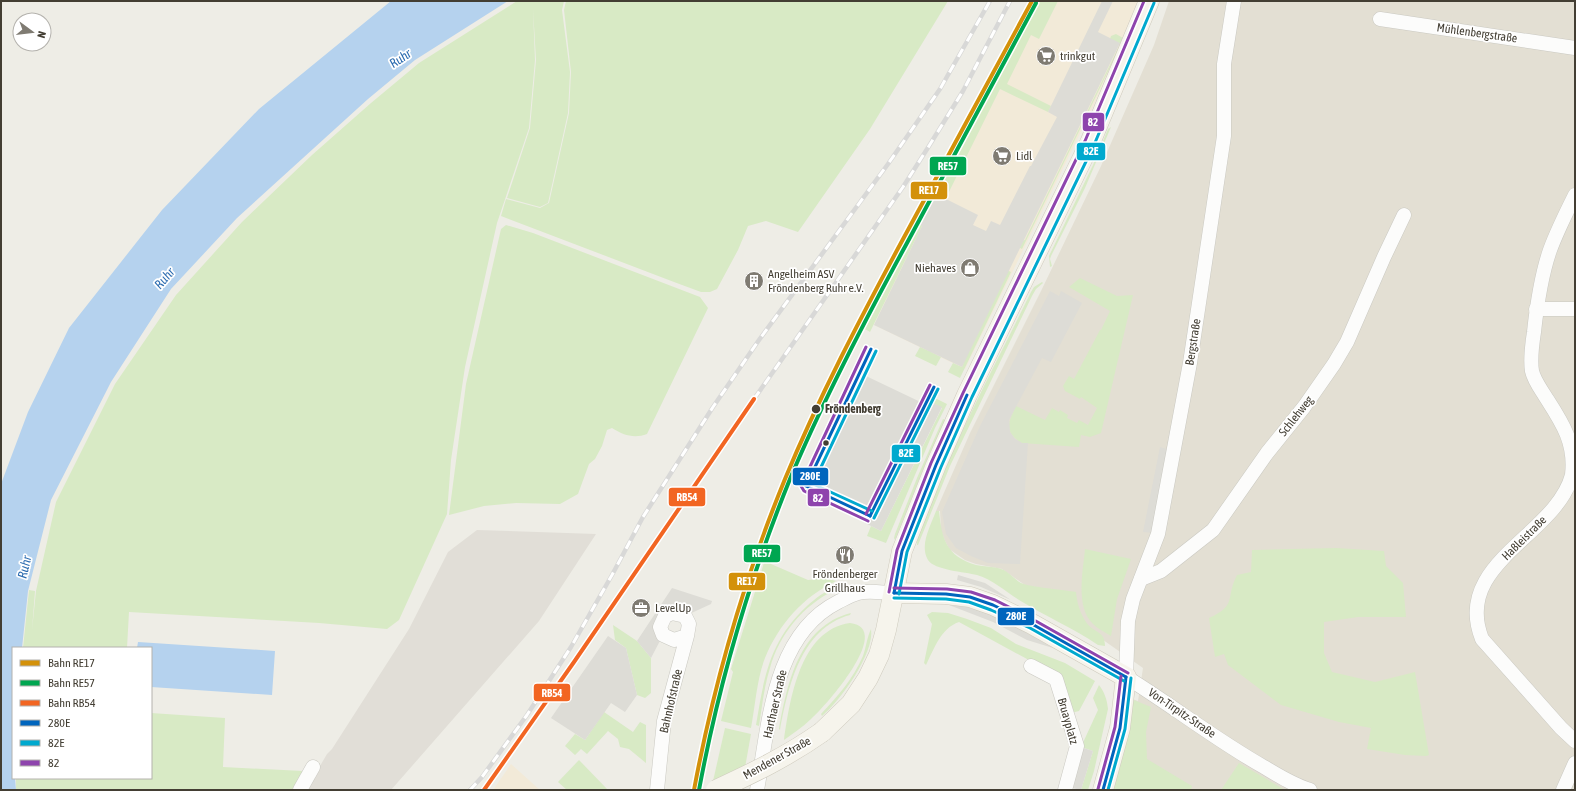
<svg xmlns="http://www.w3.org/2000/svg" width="1576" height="791" font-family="'Asap Condensed',sans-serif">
	<rect width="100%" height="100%" fill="#eeede6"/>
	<path fill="#e3dfd3" d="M1169,1H1575V790H1103L1124,696L1138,701L1143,668L1002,569L976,564L965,560L949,549L945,541L941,530L940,511H936L970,433L1042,289L1101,166L1154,45Z"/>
	<g fill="#f2ead8">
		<path d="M1040,1H1138L1116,56L1093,107L965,369L874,325L932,200Z"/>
		<path d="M511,764L540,790H493Z"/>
	</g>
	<path fill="#e1ded7" d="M477,530L596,534L539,621L391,790H306L327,754L332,749L409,629L448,552Z"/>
	<g fill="#d8eac5">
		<path d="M517,1H564L562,10L570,72L568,113L548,203L540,207L507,198L530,128L536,60L533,9L535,60L529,128L497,223L465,367L451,460L447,514L399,620L387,629L319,623L129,612L127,648H23L29,590L35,591L32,630L36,591L56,502L115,384L176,295L242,222L312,155L371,103L419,63Z"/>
		<path d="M566,1H948L870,129L798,232L766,221L748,226L738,250L717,289L710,292H701L674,282L501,216L506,199L540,208L549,203L569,113L571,72L564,10Z"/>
		<path d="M1040,1H1058L1039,39L1031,35L1007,84L1051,106L1048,112L1000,89L939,212L922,226L870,332L865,329L919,224Z"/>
		<path d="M1116,34L1123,38L1114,59L1022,249L1011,243L1025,240L1120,44L1110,39L1111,36Z"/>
		<path d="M1111,127L1085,188L1051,256L1050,259L1052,266L1050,267L1049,256L1093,165L1108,129Z"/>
		<path d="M506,225L533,233L700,297L708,308L647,434C634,439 623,435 612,428L607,430L602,446L595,459L589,464L578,494L560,504L516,503L484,506L449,515L466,384L501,229Z"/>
		<path d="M999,266L1011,272L960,378L948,372L953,363L962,367Z"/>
		<path d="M968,276L931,352L941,357L936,366L915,356L920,347L929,351Z"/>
		<path d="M1080,278L1117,296L1133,295L1101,433L1090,437L1081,435L1079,447L1022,443C1004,433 1008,422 1016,406L1045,420L1052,408L1059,412L1060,410L1068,415L1067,418L1077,423L1079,420L1088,425L1097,408L1081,397L1080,399L1065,391L1063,386L1069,376L1074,379L1100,330H1101L1110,311L1069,287Z"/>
		<path d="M1042,282L1043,283L1036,289L1032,296L950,466L918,545H917C917,531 928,510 934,496C962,426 998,359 1031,292L1034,287Z"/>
		<path d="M935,398L947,404L935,428L886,543L867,536L871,526L881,531L942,408L933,403Z"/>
		<path d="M943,419L945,420L928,457L895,540L894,538L895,534L917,478Z"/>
		<path d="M936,511H939C942,539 946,556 976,565C984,567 993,566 1001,569C1008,571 1014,579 1021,583C1030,587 1064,590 1076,592C1077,603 1080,613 1086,622C1093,633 1105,630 1105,646L1098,645C1073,628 1045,616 1019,600C1005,591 993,580 977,575C965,572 934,570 928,560C919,545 931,525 936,511Z"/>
		<path d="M1336,548L1384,551L1386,566L1403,583L1406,617H1358L1324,622V653L1332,672L1375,682L1415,672L1429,755L1426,756L1405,755L1367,749L1371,728L1339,722L1281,705L1228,665L1224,654L1215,657L1209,618C1238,605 1225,598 1237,575L1251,572L1252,550Z"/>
		<path d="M1085,549L1131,559L1117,599L1111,636C1105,632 1098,629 1093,624C1075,607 1083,571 1085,549Z"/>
		<path d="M767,553L772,555L771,564L808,580L824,578L836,581C803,597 779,624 765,658C757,678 755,707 751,728L721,721L733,672L731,669Z"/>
		<path d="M835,588V590C803,605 779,635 770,668C764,687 762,707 759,726L756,725C764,678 769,641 807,606C815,599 824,591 835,588Z"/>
		<path d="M932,612L948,613L967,619L991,628L1016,644L1065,663L1095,681L1079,711L1071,713L1060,677L959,622C941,628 934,649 926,665L924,663L932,624L927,615Z"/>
		<path d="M851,613L850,615C801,628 788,687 780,730L779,729C787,684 799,626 851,613Z"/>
		<path d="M850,623C895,628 825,707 811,719C803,727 793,733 784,740C790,699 800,630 850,623Z"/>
		<path d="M613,625L637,641L651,658V693L645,698L637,695L626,648L615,640Z"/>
		<path d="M871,629C875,653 840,701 822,716L821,714C838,696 853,679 863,656C866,648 867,637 871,629Z"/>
		<path d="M1099,685C1105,693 1107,700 1108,709L1094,771L1088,790H1081L1093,751L1081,747L1098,710L1093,698Z"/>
		<path d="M1124,696L1151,707L1146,732L1147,759L1192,786L1191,790H1103Z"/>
		<path d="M604,712L633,732L640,722L646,725V763L629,749L620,747L618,739L608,731L587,754L581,749L575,755L565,746L575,734L585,740Z"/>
		<path d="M151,713L225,718L223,767L303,771L292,790H16V778H151Z"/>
		<path d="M725,728L751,734L741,790H711Z"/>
		<path d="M579,760L608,790H567L558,782Z"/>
		<path d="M1239,763L1285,790H1221Z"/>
	</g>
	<g fill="#dddcd6">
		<path d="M1102,1H1113L1098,32L1120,43L962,367L874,325L922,226L919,224L936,194L978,215L973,225L986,231L991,221L1000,225L1030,166H1031L1057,117L1048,112Z"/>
		<path d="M1050,291L1059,296L1061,291L1082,303L1051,362L1042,358L1009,420L1010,432L1015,439L1022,443H1028L1020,564L988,563L971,556L956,548L946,534L942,512L980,426Z"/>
		<path d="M866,376L931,407L933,403L942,407L881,531L804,492Z"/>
		<path d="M1160,447L1170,450L1153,533L1143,532Z"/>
		<path d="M958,575L985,583L1011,600L981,587L957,580Z"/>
		<path d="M672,588L712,601L711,604L685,616L672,613L663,635L651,658L637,641Z"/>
		<path d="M949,605L967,607L999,617L1053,648L1027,640L993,622Z"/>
		<path d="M608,636L626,648L637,695L625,712L611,703L585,740L551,718Z"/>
		<path d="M1077,746L1093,751L1081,790L1072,788Z"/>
	</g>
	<g fill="#b5d2ee">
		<path d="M391,1H508L415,60L368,99L237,218L171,289L111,382L51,500L28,591L22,648H13V778H15L16,790H1V484L28,412L69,328L162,210L259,109Z"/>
		<path d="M138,642L275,651L272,695L151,687V648H137Z"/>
	</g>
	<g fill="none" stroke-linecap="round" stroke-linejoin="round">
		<g stroke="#cac9c2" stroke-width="15">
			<g id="street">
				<path d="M1234,1L1224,64V136L1190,363L1158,534L1133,599L1128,621L1126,677C1173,706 1216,740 1264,767C1279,776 1293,785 1310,790"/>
				<path d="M1380,19L1575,48"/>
				<path d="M1575,195C1566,213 1557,231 1550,250C1541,276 1537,304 1534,332C1532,345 1530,359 1532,371C1534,380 1540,388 1545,396C1561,421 1576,442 1572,475C1556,536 1452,563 1482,639L1561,728L1575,741"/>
				<path d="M1536,309H1575"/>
				<path d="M1141,579L1161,571L1213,530L1267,453L1304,407L1334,364L1347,342L1384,257L1404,215"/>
				<path d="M1031,666L1056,679L1077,746L1065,790"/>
				<path d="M300,790L313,767"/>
				<path d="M657,790L664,721L687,636L689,624L685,616L672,613L665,616L660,627L663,635L674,640L687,636"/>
				<path d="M757,790C769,726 772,635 838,602C844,599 851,595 858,593C869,590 883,593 894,593"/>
				<path d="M1563,790L1575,763"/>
			</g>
		</g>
		<g stroke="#cecabd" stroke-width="21">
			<g id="secondary">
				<path d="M894,593L946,594L970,597L993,605L1032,624L1126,677L1120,728L1103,790"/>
				<path d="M822,732L851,704L868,678L879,655L886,630L902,551L936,465L967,395L1090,143L1149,1"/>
			</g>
		</g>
		<use href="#street" stroke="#fcfcfb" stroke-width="14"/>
		<use href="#secondary" stroke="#f6f4ec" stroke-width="20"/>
		<g stroke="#d8d8d7" stroke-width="4.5">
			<g id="rail">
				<path d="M754,399L903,187L929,146L963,91L1010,1"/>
				<path d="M470,790L482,777L527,715L571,647L612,575L643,517L713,407L759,340L888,164L940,89L990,1"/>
			</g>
		</g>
		<use href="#rail" stroke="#fff" stroke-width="3" stroke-dasharray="9" stroke-linecap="butt"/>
		<g stroke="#cecabd" stroke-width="21" stroke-linecap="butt">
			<path id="secondary-bridge" d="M716,790C753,773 788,756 822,732"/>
		</g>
		<use href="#secondary-bridge" stroke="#f6f4ec" stroke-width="20"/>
		<g stroke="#fff" stroke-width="6">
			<g id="bus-1">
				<path d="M870,516L806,486L871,349"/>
				<path d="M870,516L934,387"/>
				<path d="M894,593L946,594L970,597L993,605L1032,624L1126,677"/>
				<path d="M894,593L902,551L936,465L967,395"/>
				<path d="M1103,790L1120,728L1126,677"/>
			</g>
		</g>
		<g stroke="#fff" stroke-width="6">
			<g id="bus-2">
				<path d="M872,511L813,484L876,351"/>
				<path d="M874,518L938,389"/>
				<path d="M899,594L907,552L941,467L972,397L1094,145L1154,3"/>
				<path d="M894,598L946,599L969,602L991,610L1030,628L1124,681"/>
				<path d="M1108,790L1125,729L1131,678"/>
			</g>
		</g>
		<g stroke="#fff" stroke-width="6">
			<g id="bus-3">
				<path d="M866,347L801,486L804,491L868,521"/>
				<path d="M866,514L930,385"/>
				<path d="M894,588L947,589L971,592L995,600L1034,620L1128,673"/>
				<path d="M889,592L897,550L931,463L963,393L1085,141L1144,1"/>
				<path d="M1098,789L1115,727L1121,676"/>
			</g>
		</g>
		<use href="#bus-1" stroke="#0065bd" stroke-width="3"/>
		<use href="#bus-2" stroke="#00a9ce" stroke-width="3"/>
		<use href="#bus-3" stroke="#8e44ad" stroke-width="3"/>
		<g stroke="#fff" stroke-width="7">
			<path id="rail-1" d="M694,790C714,683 744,579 785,479C819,397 860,319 902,241C945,161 989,81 1032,1"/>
		</g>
		<g stroke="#fff" stroke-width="7">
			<path id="rail-2" d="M699,790C719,683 749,580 790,479C824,398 865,320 907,243C950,163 993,83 1036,3"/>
		</g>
		<g stroke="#fff" stroke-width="7">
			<path id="rail-3" d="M484,790L574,662L754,399"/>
		</g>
		<use href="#rail-1" stroke="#d3910a" stroke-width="4"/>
		<use href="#rail-2" stroke="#00a651" stroke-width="4"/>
		<use href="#rail-3" stroke="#f26522" stroke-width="4"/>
	</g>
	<defs>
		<g id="supermarket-disc" transform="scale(1)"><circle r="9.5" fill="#7f7b72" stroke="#fff"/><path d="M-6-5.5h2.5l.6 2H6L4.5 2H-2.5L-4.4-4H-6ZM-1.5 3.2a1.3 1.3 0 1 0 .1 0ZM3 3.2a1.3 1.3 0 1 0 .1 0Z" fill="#fff"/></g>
		<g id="shop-disc" transform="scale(1)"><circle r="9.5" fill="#7f7b72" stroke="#fff"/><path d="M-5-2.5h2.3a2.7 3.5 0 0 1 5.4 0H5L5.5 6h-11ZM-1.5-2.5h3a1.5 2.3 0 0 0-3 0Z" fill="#fff"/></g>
		<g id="building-disc" transform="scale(1)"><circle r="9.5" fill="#7f7b72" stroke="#fff"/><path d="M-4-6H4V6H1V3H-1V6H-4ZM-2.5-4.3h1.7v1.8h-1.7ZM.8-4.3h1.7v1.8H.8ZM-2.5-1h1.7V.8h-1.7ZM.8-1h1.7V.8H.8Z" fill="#fff"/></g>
		<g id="restaurant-disc" transform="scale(1)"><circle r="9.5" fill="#7f7b72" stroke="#fff"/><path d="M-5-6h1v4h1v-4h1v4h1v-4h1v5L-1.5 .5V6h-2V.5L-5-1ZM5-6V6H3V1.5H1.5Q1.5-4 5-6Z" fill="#fff"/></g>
		<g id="office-disc" transform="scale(1)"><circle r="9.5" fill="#7f7b72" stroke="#fff"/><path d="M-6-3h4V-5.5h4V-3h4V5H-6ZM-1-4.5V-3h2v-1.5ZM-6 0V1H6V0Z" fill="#fff"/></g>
	</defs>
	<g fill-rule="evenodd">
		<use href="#supermarket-disc" x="1046" y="56"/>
		<use href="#supermarket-disc" x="1002" y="156"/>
		<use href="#shop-disc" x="970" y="268"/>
		<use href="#building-disc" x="754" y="281"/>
		<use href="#restaurant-disc" x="845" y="555"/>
		<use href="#office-disc" x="641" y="608"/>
	</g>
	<g fill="#433e33" stroke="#fff" stroke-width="1.5">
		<circle cx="816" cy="409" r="5"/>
		<circle cx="826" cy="443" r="3.5"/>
	</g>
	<g text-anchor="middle" stroke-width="3.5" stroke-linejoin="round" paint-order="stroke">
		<g font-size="12" fill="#433e33" stroke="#fff">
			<text transform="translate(1477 33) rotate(8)" y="4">Mühlenbergstraße</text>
			<text transform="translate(1193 342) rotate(-81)" y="4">Bergstraße</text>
			<text transform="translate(1296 416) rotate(-52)" y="4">Schlehweg</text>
			<text transform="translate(1524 538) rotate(-45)" y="4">Haßleistraße</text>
			<text transform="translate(671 701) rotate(-77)" y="4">Bahnhofstraße</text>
			<text transform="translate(775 704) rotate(-77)" y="4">Harthaer Straße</text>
			<text transform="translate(1182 713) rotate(34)" y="4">Von-Tirpitz-Straße</text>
			<text transform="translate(1068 721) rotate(74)" y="4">Bruayplatz</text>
			<text transform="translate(777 758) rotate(-29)" y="4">Mendener Straße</text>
		</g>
		<g font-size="12" fill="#433e33" stroke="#fff" text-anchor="start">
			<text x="1060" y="60">trinkgut</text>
			<text x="1016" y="160">Lidl</text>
			<text x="956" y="272" text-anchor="end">Niehaves</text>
			<text x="768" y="278">Angelheim ASV<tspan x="768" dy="14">Fröndenberg Ruhr e.V.</tspan></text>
			<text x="845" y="578" text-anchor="middle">Fröndenberger<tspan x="845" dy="14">Grillhaus</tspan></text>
			<text x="655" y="612">LevelUp</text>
		</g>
		<g font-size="12" font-weight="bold" fill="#433e33" stroke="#fff" text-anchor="start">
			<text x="825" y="413">Fröndenberg</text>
		</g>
		<g font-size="13" font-style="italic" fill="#2c6cb0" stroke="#fff">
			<text transform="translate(400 58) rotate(-34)" y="5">Ruhr</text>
			<text transform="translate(164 278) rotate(-49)" y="5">Ruhr</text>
			<text transform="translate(24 567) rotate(-77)" y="5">Ruhr</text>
		</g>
	</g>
	<g stroke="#fff" stroke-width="1.5">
		<rect x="1082" y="112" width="23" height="20" rx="4" fill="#8e44ad"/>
		<rect x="1076" y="142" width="30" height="19" rx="4" fill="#00a9ce"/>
		<rect x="929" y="156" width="38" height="20" rx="4" fill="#00a651"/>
		<rect x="910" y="181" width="38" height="19" rx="4" fill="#d3910a"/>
		<rect x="891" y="444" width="30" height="19" rx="4" fill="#00a9ce"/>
		<rect x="792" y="467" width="37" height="19" rx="4" fill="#0065bd"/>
		<rect x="668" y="487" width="38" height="20" rx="4" fill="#f26522"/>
		<rect x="807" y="488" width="23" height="19" rx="4" fill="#8e44ad"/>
		<rect x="743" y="544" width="38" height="19" rx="4" fill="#00a651"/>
		<rect x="728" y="572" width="38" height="19" rx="4" fill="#d3910a"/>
		<rect x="997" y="607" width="38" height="19" rx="4" fill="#0065bd"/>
		<rect x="533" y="683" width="38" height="19" rx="4" fill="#f26522"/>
	</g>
	<g font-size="11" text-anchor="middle" font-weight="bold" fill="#fff">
		<text x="1093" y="126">82</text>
		<text x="1091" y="155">82E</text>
		<text x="948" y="170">RE57</text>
		<text x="929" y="194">RE17</text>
		<text x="906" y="457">82E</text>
		<text x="810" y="480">280E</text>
		<text x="687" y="501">RB54</text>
		<text x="818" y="502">82</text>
		<text x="762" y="557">RE57</text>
		<text x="747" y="585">RE17</text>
		<text x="1016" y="620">280E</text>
		<text x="552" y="697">RB54</text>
	</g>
	<rect width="1576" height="791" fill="none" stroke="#433e33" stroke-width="4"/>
	<rect x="12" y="647" width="140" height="132" fill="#ffffff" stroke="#b4b2ad"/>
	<rect x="20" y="660" width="20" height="6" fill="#d3910a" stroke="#b4b2ad"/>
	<text x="48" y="667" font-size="12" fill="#433e33">Bahn RE17</text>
	<rect x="20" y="680" width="20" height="6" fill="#00a651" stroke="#b4b2ad"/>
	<text x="48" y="687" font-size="12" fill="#433e33">Bahn RE57</text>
	<rect x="20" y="700" width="20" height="6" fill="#f26522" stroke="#b4b2ad"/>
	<text x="48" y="707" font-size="12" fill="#433e33">Bahn RB54</text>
	<rect x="20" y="720" width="20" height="6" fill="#0065bd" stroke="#b4b2ad"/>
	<text x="48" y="727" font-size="12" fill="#433e33">280E</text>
	<rect x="20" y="740" width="20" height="6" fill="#00a9ce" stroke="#b4b2ad"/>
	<text x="48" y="747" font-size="12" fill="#433e33">82E</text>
	<rect x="20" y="760" width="20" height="6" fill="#8e44ad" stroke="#b4b2ad"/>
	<text x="48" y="767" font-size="12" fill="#433e33">82</text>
	<g transform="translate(32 32) rotate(105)"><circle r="19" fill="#ffffff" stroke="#b4b2ad"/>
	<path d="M0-3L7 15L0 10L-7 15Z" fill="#7f7b72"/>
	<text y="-6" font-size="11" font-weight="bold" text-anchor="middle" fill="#433e33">N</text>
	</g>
</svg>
